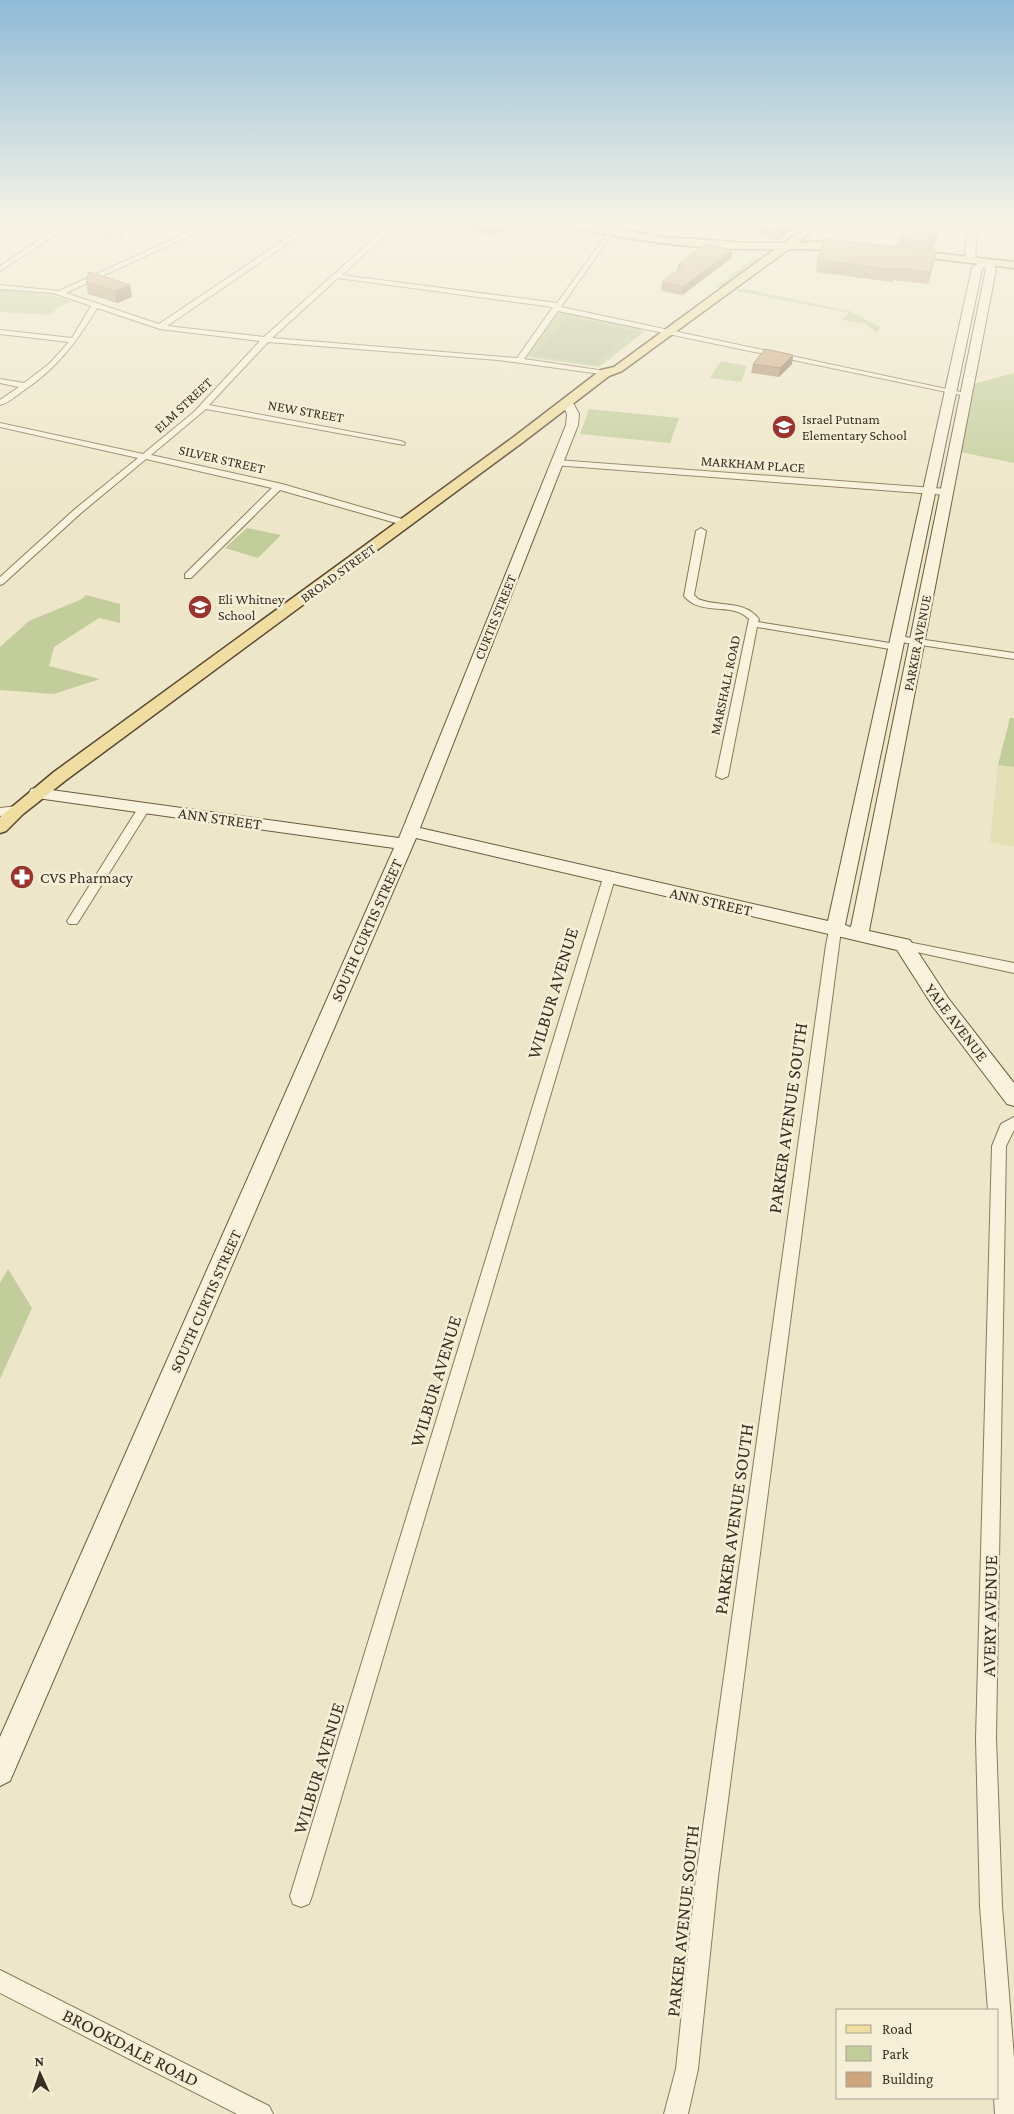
<svg xmlns="http://www.w3.org/2000/svg" width="1014" height="2114" font-family="'Crimson Pro',serif">
	<rect width="100%" height="100%" fill="#eee6c8"/>
	<path fill="#e4e0b6" d="M998,765L1014,767V847L990,842Z"/>
	<g fill="#c3cd9c" fill-rule="evenodd">
		<path d="M754,257L762,259L722,289L715,288Z"/>
		<path d="M0,289L51,295L72,302L60,306L50,315L0,312Z"/>
		<path d="M739,289H746L850,311L880,327L877,333L865,324L842,320L849,313L737,291Z"/>
		<path d="M561,312L638,328L644,332L599,367L526,357L558,313ZM567,316L634,331L533,354Z"/>
		<path d="M721,361L747,366L741,382L710,378Z"/>
		<path d="M1014,373V463L960,452L973,384Z"/>
		<path d="M589,409L679,418L670,443L580,434Z"/>
		<path d="M247,528L281,535L258,558L225,548Z"/>
		<path d="M86,595L120,604V623L99,618L54,647L49,666L100,679L54,694L0,690V647L29,621L82,599Z"/>
		<path d="M1010,718H1014V767L998,765Z"/>
		<path d="M8,1269L32,1308L0,1379V1283Z"/>
	</g>
	<path fill="#bac29b" d="M567,316L635,331L594,364L532,355Z"/>
	<g fill="none" stroke-linecap="round" stroke-linejoin="round">
		<g stroke="#8a795d" stroke-width="2">
			<g id="street">
				<path d="M16,220L62,225L70,220H77L73,224L122,238L119,240L69,226L0,271V266L57,228L17,224L0,230V226Z"/>
				<path d="M215,220H223L66,293L159,324L308,224L290,220H307L384,230L395,220H402L342,275L557,303L611,229L614,231L561,307L970,394L966,396L558,311L524,359L605,371H608V375L498,360L268,342L209,405L401,441L405,443L404,445L206,409L151,455L282,484L409,521V525H403L280,490L191,578H185V574L272,488L146,459L81,513L3,584L0,585V577L75,509L138,458L0,427V423L143,454L194,412L260,341L160,329L97,308C77,342 56,369 23,391C16,396 8,403 0,405V400L19,387L0,383V379L24,383L49,364L69,342L0,334V330L72,338L91,306L53,293L0,289V285L59,291ZM315,225L380,233L264,337L167,326ZM338,278L553,307L517,358L272,338Z"/>
				<path d="M557,460L947,489L951,492L947,495L554,465L553,463Z"/>
				<path d="M701,528L706,531L694,595L698,599C720,608 743,599 759,619L758,622L896,644L901,647L896,650L757,627L728,776L722,779L716,776L749,619C732,601 701,617 684,596L696,531Z"/>
				<path d="M898,636L1014,653V659L894,641L893,639Z"/>
				<path d="M144,804L150,808L77,924H69L67,921L69,918L140,805Z"/>
				<path d="M17,806L23,810L21,813L0,816V808Z"/>
				<path d="M609,874L615,878L312,1896L309,1904L301,1907L293,1904L290,1896L603,878Z"/>
				<path d="M835,926L841,930L718,1877L698,2069L688,2114H664L676,2069L696,1877L826,945L829,930Z"/>
				<path d="M903,941L1014,963V973L898,948L897,945L898,942Z"/>
				<path d="M1014,1117V1130L1006,1146L996,1738L1002,1906L1014,2058V2114H995L994,2098H998V2010H988L980,1906L976,1738L992,1146L1001,1124Z"/>
				<path d="M0,1970L269,2106L273,2114H237L0,1993Z"/>
			</g>
		</g>
		<g stroke="#6c5a40" stroke-width="2">
			<g id="secondary">
				<path d="M656,220H665L654,240H648L646,238Z"/>
				<path d="M968,220H978L975,260L970,263L965,260Z"/>
				<path d="M985,258L988,259L996,269L869,931L910,940L948,998L1014,1083V1106L1007,1104L934,1008L897,950L416,838L10,1781L0,1786V1737L394,848L37,798L31,797L29,793L31,789L37,788L399,838L566,425L567,414L562,403L568,400L572,401L579,414L578,425L420,828L828,921L972,268ZM984,267L986,269L851,927L845,925L982,269Z"/>
			</g>
		</g>
		<g stroke="#594631" stroke-width="3">
			<g id="primary">
				<path d="M547,220H566L665,237L748,243H784L816,220H827L797,243C810,242 848,239 857,247L852,250L789,249L622,371L609,376L523,442L66,780L23,814L6,831L0,833V817L54,772L515,436L601,370L614,367L775,249C700,251 622,240 549,222Z"/>
				<path d="M907,250L1014,262V268L903,255L902,253Z"/>
			</g>
		</g>
		<use href="#street" fill="#f9f2dc" fill-rule="evenodd"/>
		<use href="#secondary" fill="#f9f2dc" fill-rule="evenodd"/>
		<use href="#primary" fill="#f0dda2" fill-rule="evenodd"/>
	</g>
	<g fill="#af8e6d">
		<path d="M520,220L495,236L470,231V222Z"/>
		<path d="M759,227L792,230L778,240L758,236Z"/>
		<path d="M938,233L932,250L937,251L928,284L893,280V282L816,272L817,260L896,247L898,245L900,239L909,234Z"/>
		<path d="M732,258L682,295L661,291L662,282L677,271L678,265Z"/>
		<path d="M86,282L130,285L132,297L117,303L88,294Z"/>
		<path d="M793,355L792,364L779,377L751,373L753,364Z"/>
	</g>
	<g fill="#8f7459">
		<path d="M507,220H520L495,236V227Z"/>
		<path d="M793,221L792,230L778,240L779,231Z"/>
		<path d="M940,224L938,233L931,251L933,242Z"/>
		<path d="M732,250V258L682,295L683,287Z"/>
		<path d="M937,251L928,284L930,272Z"/>
		<path d="M130,285L132,297L117,303L114,291Z"/>
		<path d="M793,355L792,364L779,377L780,368Z"/>
	</g>
	<g fill="#cca57f" stroke="#8f7459">
		<path d="M474,220H507L495,227L470,222Z"/>
		<path d="M770,220H785L793,221L779,231L759,227Z"/>
		<path d="M914,222L940,224L933,242L900,239L902,233L909,234Z"/>
		<path d="M826,239L896,247V245L937,251L930,272L896,268L895,270L817,260Z"/>
		<path d="M705,244L732,250L683,287L662,282L684,266L678,265Z"/>
		<path d="M89,272L130,285L114,291L86,282Z"/>
		<path d="M765,349L793,355L780,368L753,364Z"/>
	</g>
	<linearGradient id="sky" x2="0" y2="1"><stop stop-color="#8fbad7"/><stop offset="0.43" stop-color="#f7f4e6"/><stop offset="1" stop-color="#f7f4e6" stop-opacity="0"/></linearGradient>
	<rect width="1014" height="516" fill="url(#sky)"/>
	<defs>
		<g id="school-disc" transform="scale(1.25)"><circle r="9.5" fill="#99352e" stroke="#f6efd8"/><path d="M0-5L7-2L0 1L-7-2ZM-4 1L0 2.5L4 1V4Q0 6-4 4Z" fill="#fff"/></g>
		<g id="pharmacy-disc" transform="scale(1.25)"><circle r="9.5" fill="#99352e" stroke="#f6efd8"/><path d="M-2-6h4v4h4v4h-4v4h-4v-4h-4v-4h4Z" fill="#fff"/></g>
	</defs>
	<g fill-rule="evenodd">
		<use href="#school-disc" x="784" y="427"/>
		<use href="#school-disc" x="200" y="607"/>
		<use href="#pharmacy-disc" x="22" y="877"/>
	</g>
	<g text-anchor="middle" stroke-width="5" stroke-linejoin="round" paint-order="stroke">
		<g font-size="14" fill="#3b2f21" stroke="#f6efd8">
			<text transform="translate(183 405) rotate(-43)" y="5">ELM STREET</text>
			<text transform="translate(306 411) rotate(10)" y="5">NEW STREET</text>
			<text transform="translate(222 459) rotate(13)" y="5">SILVER STREET</text>
			<text transform="translate(753 464) rotate(4)" y="5">MARKHAM PLACE</text>
			<text transform="translate(338 573) rotate(-36)" y="5">BROAD STREET</text>
			<text transform="translate(495 617) rotate(-68)" y="5">CURTIS STREET</text>
			<text transform="translate(917 643) rotate(-79)" y="5">PARKER AVENUE</text>
			<text transform="translate(725 685) rotate(-78)" y="5">MARSHALL ROAD</text>
		</g>
		<g font-size="14" fill="#3b2f21" stroke="#f6efd8" text-anchor="start">
			<text x="802" y="424">Israel Putnam<tspan x="802" dy="16">Elementary School</tspan></text>
			<text x="218" y="604">Eli Whitney<tspan x="218" dy="16">School</tspan></text>
		</g>
		<g font-size="16" fill="#3b2f21" stroke="#f6efd8">
			<text transform="translate(220 818) rotate(8)" y="6">ANN STREET</text>
			<text transform="translate(711 901) rotate(13)" y="6">ANN STREET</text>
			<text transform="translate(366 930) rotate(-66)" y="6">SOUTH CURTIS STREET</text>
			<text transform="translate(957 1022) rotate(53)" y="6">YALE AVENUE</text>
			<text transform="translate(205 1301) rotate(-66)" y="6">SOUTH CURTIS STREET</text>
		</g>
		<g font-size="16" fill="#3b2f21" stroke="#f6efd8" text-anchor="start">
			<text x="40" y="883">CVS Pharmacy</text>
		</g>
		<g font-size="19" fill="#3b2f21" stroke="#f6efd8">
			<text transform="translate(552 993) rotate(-73)" y="7">WILBUR AVENUE</text>
			<text transform="translate(787 1118) rotate(-82)" y="7">PARKER AVENUE SOUTH</text>
			<text transform="translate(435 1381) rotate(-73)" y="7">WILBUR AVENUE</text>
			<text transform="translate(733 1519) rotate(-82)" y="7">PARKER AVENUE SOUTH</text>
			<text transform="translate(989 1616) rotate(-89)" y="7">AVERY AVENUE</text>
			<text transform="translate(318 1768) rotate(-73)" y="7">WILBUR AVENUE</text>
			<text transform="translate(682 1921) rotate(-84)" y="7">PARKER AVENUE SOUTH</text>
			<text transform="translate(131 2047) rotate(27)" y="7">BROOKDALE ROAD</text>
		</g>
	</g>
	<rect x="836" y="2009" width="162" height="90" fill="#f6efd8" stroke="#aba28f"/>
	<rect x="846" y="2025" width="25" height="8" fill="#f0dda2" stroke="#aba28f"/>
	<text x="882" y="2034" font-size="15" fill="#3b2f21">Road</text>
	<rect x="846" y="2046" width="25" height="15" fill="#c3cd9c" stroke="#aba28f"/>
	<text x="882" y="2059" font-size="15" fill="#3b2f21">Park</text>
	<rect x="846" y="2072" width="25" height="15" fill="#cca57f" stroke="#aba28f"/>
	<text x="882" y="2084" font-size="15" fill="#3b2f21">Building</text>
	<g transform="translate(40 2074) rotate(357)" stroke="#f6efd8" stroke-width="4" paint-order="stroke">
	<path d="M0-4L9 19L0 12L-9 19Z" fill="#3b2f21"/>
	<text y="-8" font-size="14" font-weight="bold" text-anchor="middle" fill="#3b2f21">N</text>
	</g>
</svg>
